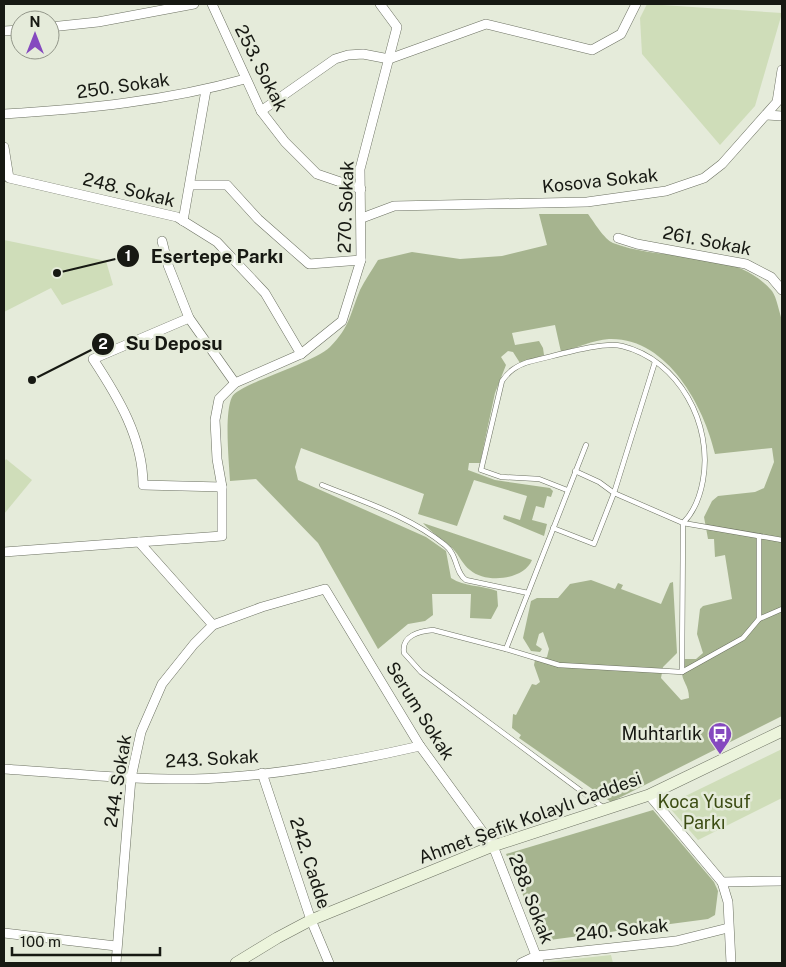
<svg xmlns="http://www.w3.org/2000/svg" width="786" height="967" font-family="'Public Sans',sans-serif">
	<rect width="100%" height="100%" fill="#e5ebda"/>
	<g fill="#cfddb9">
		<path d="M647,4L782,13L755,106L720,145L642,54L640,18Z"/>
		<path d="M4,240L106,261L113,285L62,305L51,288L4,312Z"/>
		<path d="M6,459L32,480L4,514V462Z"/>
		<path d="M782,749V798L698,840L667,805Z"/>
		<path d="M611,955L613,963L546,962Z"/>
	</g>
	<g fill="#a6b48f">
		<path d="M539,214H588C594,222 604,239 613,243C664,263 733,246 772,291C777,298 779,312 782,320V716L611,802L519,738L521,735L512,728L513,714L516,715L532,684L536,685L540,682L534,665L535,660L547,657L549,649L543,632L539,634L536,645L542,649L540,652L531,651L523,638L531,601L537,598H558L570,584L591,580L615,589L618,583L623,585L621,589L661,604L670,583L673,582L677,653L663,667L661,678L681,700L689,698C689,681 677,681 684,659H696L703,653L697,634L700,609L703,606L732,599L725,555L715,557L714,539H708L704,517L712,501L718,496L755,492L764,488L774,462L772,448L715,454C704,406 667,337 609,339C593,340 576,348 561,352L555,325L512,333L515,345L539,341L543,348L544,355L520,363L513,352L508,351L501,357L506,365L495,393L480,463H469L468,470L495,480L550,488L553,491L551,497L547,496L544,508L536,506L532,520L547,524L544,536L503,519L504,515L520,520L527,496L474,480L457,526L418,514L424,494L301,448L295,467L298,480L426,537L446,551L451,578C465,587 481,585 497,591L498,606L491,619L470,618L471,594H432L433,615L425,621L408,624L378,649L318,543L256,479L230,481C229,462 224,413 232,397C238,384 312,364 330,347C350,327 350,314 360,290C365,280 372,270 378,260L412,252L460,259L502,256L547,245Z"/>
		<path d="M423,523L532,560C524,580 486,584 470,570C463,565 459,555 453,549C444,539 432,534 423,523Z"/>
		<path d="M653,810L714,882L718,891L715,915L708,919L542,941L506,854Z"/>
	</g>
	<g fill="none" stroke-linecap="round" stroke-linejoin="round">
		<g stroke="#6c7162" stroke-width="5.5">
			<g id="service">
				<path d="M655,362L614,493L683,523L782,540"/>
				<path d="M322,485C364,502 409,516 445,545C458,555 455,573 466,580L528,593"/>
				<path d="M567,490L539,479L501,477L481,470L502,381C509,371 516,366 528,362C552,357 601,341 622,346C679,360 713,424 703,480C700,497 695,511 683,523L682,672"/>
				<path d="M553,528L594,544L614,493L599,482L575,471"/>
				<path d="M759,619V536"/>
				<path d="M506,649L586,445"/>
				<path d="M604,808L421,672L404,653C401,636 419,631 433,630L506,649L559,665L682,672L743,638L759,619L782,609"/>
			</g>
		</g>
		<g stroke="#6c7162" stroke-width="10">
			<g id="minor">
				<path d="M212,4L261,111L285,142L317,174L361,189"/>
				<path d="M50,27L98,22L194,4"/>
				<path d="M4,31L20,30"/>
				<path d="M261,111L335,59L348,55L363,54L389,59L486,24L592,50L621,34L636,4"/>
				<path d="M4,114C85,109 167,101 245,79"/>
				<path d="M767,115L782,116"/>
				<path d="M4,147L9,178L177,217L217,242L265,293L301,354"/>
				<path d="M190,185H227L258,219L309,264L361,260"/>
				<path d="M362,218L394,206L587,202L666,191L704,178L722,164L777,102L782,70"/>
				<path d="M183,221L206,90"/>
				<path d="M618,238L637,244L746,264L771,277L782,290"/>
				<path d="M162,241L168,265L189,318L235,383"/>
				<path d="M189,318L93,359C118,397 143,438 143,485L222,487"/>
				<path d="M139,542L222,536V487L217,459L215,420L219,399L235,383L301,354L342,321L361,260L360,169L397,27L380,4"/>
				<path d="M4,552L139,542L213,625"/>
				<path d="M4,769C67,773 131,780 194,779C270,777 346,763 420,746"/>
				<path d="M262,773L311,920L329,963"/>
				<path d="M649,795L722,882L728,902L731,963"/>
				<path d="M722,882L782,881"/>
				<path d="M4,933L116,946"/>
				<path d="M116,963L131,778L141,732L162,684L194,644L213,625L262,607L325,589L420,746L493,846L539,963"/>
				<path d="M521,963L536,956L676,941L728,928"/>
			</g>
		</g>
		<g stroke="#6c7162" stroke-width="12">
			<path id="secondary" d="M236,963L277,938L311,920L493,846L649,795L782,731"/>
		</g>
		<use href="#service" stroke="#fff" stroke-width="4.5"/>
		<use href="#minor" stroke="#fff" stroke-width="9"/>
		<use href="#secondary" stroke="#ecf4dc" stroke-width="11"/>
	</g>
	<defs>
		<g id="bus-pin" transform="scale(1.25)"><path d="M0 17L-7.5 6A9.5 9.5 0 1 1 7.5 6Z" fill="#8549bf" stroke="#e5ebda"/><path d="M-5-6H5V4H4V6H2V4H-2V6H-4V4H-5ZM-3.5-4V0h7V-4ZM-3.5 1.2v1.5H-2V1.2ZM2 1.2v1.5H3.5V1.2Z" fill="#fff"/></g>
	</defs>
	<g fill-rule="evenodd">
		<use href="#bus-pin" x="720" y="734"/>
	</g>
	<g text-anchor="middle" stroke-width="5" stroke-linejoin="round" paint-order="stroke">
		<g font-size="18" fill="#171913" stroke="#e5ebda">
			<text transform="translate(261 68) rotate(63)" y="6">253. Sokak</text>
			<text transform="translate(123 86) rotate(-8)" y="6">250. Sokak</text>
			<text transform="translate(600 181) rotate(-6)" y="6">Kosova Sokak</text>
			<text transform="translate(129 190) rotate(14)" y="6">248. Sokak</text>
			<text transform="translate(346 207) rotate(-88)" y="6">270. Sokak</text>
			<text transform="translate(707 241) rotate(11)" y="6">261. Sokak</text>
			<text transform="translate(420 711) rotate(58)" y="6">Serum Sokak</text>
			<text transform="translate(212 759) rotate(-3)" y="6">243. Sokak</text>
			<text transform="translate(118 781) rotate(-81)" y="6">244. Sokak</text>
			<text transform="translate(530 818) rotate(-20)" y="6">Ahmet Şefik Kolaylı Caddesi</text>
			<text transform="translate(310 863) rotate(72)" y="6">242. Cadde</text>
			<text transform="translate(531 899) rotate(69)" y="6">288. Sokak</text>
			<text transform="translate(622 930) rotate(-6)" y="6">240. Sokak</text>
		</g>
		<g font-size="18" fill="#171913" stroke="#e5ebda" text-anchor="end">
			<text x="702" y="740">Muhtarlık</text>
		</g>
		<g font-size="18" fill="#3c4c13" stroke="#e5ebda">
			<text x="704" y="808">Koca Yusuf<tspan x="704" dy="21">Parkı</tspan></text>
		</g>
	</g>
	<path fill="none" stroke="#171913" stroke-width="2" d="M57 273L128 256M32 380L103 344"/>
	<g fill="#171913" stroke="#e5ebda" stroke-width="2">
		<circle cx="57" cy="273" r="5"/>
		<circle cx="32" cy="380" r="5"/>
		<circle cx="128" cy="256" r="12"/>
		<circle cx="103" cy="344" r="12"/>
	</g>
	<g font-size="15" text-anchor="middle" font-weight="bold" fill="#fff">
		<text x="128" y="261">1</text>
		<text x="103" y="349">2</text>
	</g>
	<g font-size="19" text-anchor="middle" font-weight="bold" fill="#171913" stroke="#e5ebda" stroke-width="5" stroke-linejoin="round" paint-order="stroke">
		<text x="217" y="263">Esertepe Parkı</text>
		<text x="174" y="350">Su Deposu</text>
	</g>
	<rect width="786" height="967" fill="none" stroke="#171913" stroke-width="10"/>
	<g transform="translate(35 35)"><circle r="24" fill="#e5ebda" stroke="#93978a"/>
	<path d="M0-4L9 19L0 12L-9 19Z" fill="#8549bf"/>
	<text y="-8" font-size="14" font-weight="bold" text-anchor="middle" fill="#171913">N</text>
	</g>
	<path d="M12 947v8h148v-8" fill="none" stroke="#171913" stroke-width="2.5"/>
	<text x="20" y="947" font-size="15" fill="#171913" stroke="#e5ebda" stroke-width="4" paint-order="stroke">100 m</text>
</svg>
